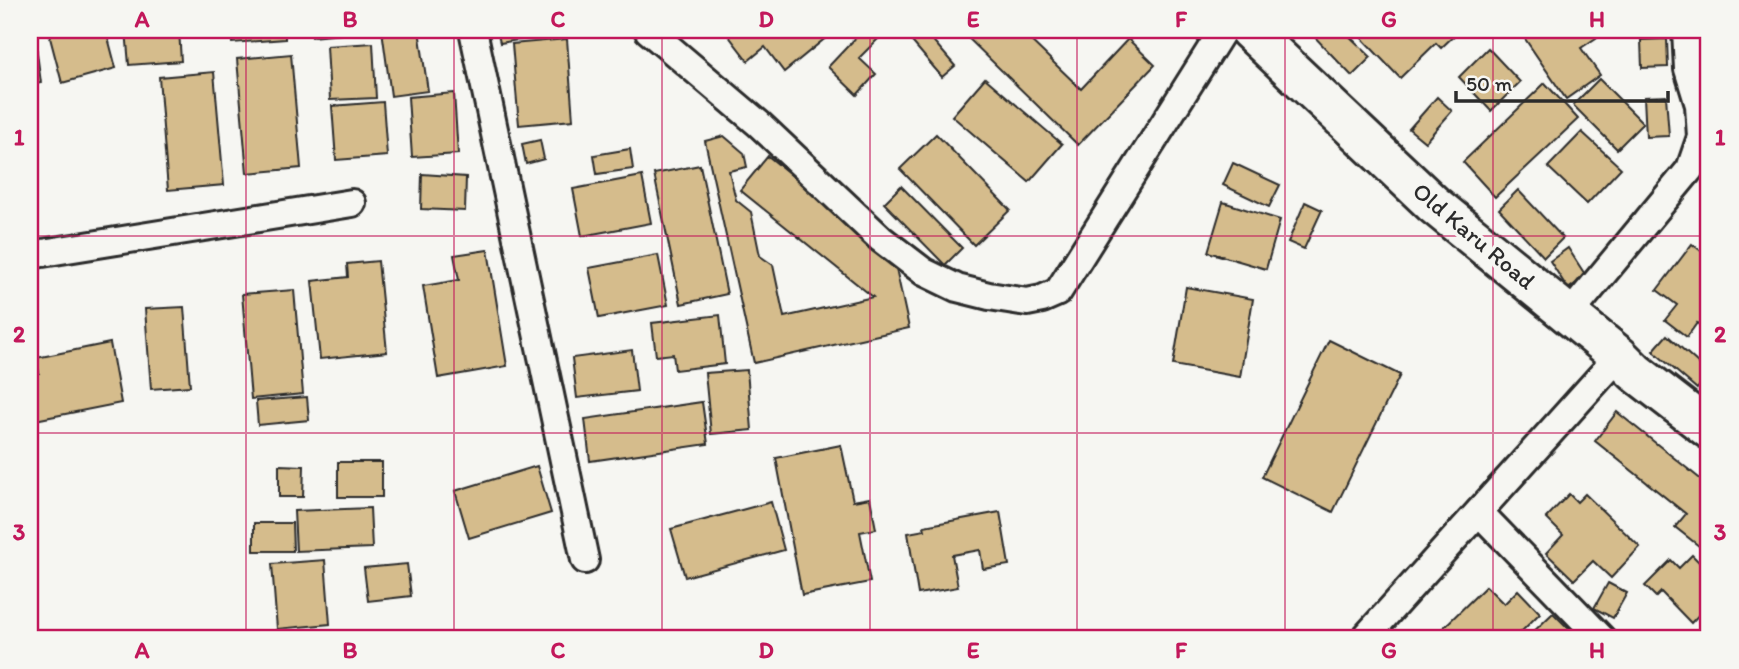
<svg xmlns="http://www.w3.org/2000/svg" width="1739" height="669" font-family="Itim,sans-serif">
	<rect width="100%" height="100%" fill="#f6f6f2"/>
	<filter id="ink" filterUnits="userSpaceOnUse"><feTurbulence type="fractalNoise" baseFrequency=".0143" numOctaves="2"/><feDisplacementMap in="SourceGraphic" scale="14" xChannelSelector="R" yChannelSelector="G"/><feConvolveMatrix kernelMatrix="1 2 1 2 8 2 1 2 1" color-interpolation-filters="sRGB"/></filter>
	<g filter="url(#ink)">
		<g fill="#d5bc8c" stroke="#2b2b2b" stroke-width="2">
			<path d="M30,30H34L41,83L30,85Z"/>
			<path d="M48,30H106L116,68L62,83Z"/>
			<path d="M126,30H179L181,61L129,65Z"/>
			<path d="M231,30H285V39L232,43Z"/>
			<path d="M311,30H363V32L312,37Z"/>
			<path d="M382,30H419L428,91L391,96Z"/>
			<path d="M497,30H564L565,32L500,43Z"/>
			<path d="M727,30H823L828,36L784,72L765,47L748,61L725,31Z"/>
			<path d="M863,30H870L879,38L859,58L876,74L857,95L828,67Z"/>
			<path d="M902,30H924L955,66L942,77Z"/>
			<path d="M960,30H1020L1081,89L1128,39L1155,65L1078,145Z"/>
			<path d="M1308,30H1343L1371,57L1352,76Z"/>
			<path d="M1354,30H1460L1441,48L1436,43L1400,78Z"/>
			<path d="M1519,30H1608L1581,48L1600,75L1566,99Z"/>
			<path d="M567,39L573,120L519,125L512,44Z"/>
			<path d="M1667,39L1668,67L1642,68L1641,40Z"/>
			<path d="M373,43L376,98L330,100L327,46Z"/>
			<path d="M1488,48L1520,82L1491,111L1459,77Z"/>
			<path d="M291,54L301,168L247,173L237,59Z"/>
			<path d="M214,72L224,185L168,190L159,77Z"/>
			<path d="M985,78L1062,144L1029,182L952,116Z"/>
			<path d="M1599,79L1643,123L1617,149L1573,105Z"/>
			<path d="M1545,83L1578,119L1495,197L1463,162Z"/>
			<path d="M454,93L458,154L412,157L408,97Z"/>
			<path d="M1666,96L1669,136L1646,137L1644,97Z"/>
			<path d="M1437,97L1452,111L1425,142L1409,129Z"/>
			<path d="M383,102L387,156L336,160L332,106Z"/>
			<path d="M1582,132L1621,168L1587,204L1548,167Z"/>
			<path d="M936,134L1010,210L974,245L900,169Z"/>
			<path d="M724,136L744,153L747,167L729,171L736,200L751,212L760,256L773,265L784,317L873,297L740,190L768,156L894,259L909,328L754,363L705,141Z"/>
			<path d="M540,140L544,159L526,164L522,144Z"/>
			<path d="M630,149L633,169L597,174L594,155Z"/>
			<path d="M1233,163L1280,185L1269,207L1223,185Z"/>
			<path d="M700,165L727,294L681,304L654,174Z"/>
			<path d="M422,174L466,177L465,211L421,209Z"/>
			<path d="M642,176L651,223L582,236L573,189Z"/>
			<path d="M901,186L962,248L945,265L884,203Z"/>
			<path d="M1518,190L1563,238L1544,257L1499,209Z"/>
			<path d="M1223,202L1280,220L1266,269L1208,252Z"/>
			<path d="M1305,202L1322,210L1304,249L1288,242Z"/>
			<path d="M1692,244L1709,257V333L1697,323L1687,337L1665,320L1677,305L1657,290Z"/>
			<path d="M1568,248L1586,276L1568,289L1550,261Z"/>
			<path d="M488,250L507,366L438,378L423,286L459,280L454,255Z"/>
			<path d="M658,255L668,305L599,318L589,268Z"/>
			<path d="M378,261L387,352L320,359L312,281L348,277L347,264Z"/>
			<path d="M1186,287L1253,299L1240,377L1173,365Z"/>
			<path d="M294,290L303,394L251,399L242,294Z"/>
			<path d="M184,307L190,386L151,389L145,309Z"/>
			<path d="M720,315L725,364L675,370L673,354L656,356L652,323Z"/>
			<path d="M1667,335L1709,373L1697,389L1653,351Z"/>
			<path d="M1329,340L1400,375L1333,512L1262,477Z"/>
			<path d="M110,343L121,403L30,421V375L39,373L36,358Z"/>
			<path d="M632,350L637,391L577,398L572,358Z"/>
			<path d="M747,370L752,430L711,434L705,373Z"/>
			<path d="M307,397L309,420L258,425L256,401Z"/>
			<path d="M702,402L708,444L590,461L585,419Z"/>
			<path d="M1617,412L1709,486V554L1675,527L1686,514L1595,441Z"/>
			<path d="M841,445L853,501L870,498L876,529L860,532L870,582L802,595L776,458Z"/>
			<rect x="338" y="462" width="44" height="35"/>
			<path d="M279,465L304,466L303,497H279Z"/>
			<path d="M537,466L551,513L469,538L455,491Z"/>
			<path d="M1569,494L1577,502L1585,494L1640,547L1611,578L1593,561L1574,580L1546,553L1563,535L1546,518Z"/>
			<path d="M771,502L784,550L685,577L671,529Z"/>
			<path d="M370,508L372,548L296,551L294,511Z"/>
			<path d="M1000,512L1009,565L983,569L980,550L952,555L958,587L918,594L908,533L925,530L924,526Z"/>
			<path d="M254,523H292L293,551H254Z"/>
			<path d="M1692,555L1709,572V604L1691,623L1661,592L1656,597L1645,586L1671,560L1679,568Z"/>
			<path d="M325,560L330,624L277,629L272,564Z"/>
			<path d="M407,564L411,596L368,601L364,568Z"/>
			<path d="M1608,583L1627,593L1613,618L1594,608Z"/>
			<path d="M1486,586L1504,604L1518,590L1540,613L1514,639H1450L1441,630Z"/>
			<path d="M1553,613L1576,636L1572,639H1526Z"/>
		</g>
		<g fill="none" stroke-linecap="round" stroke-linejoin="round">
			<g stroke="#2b2b2b" stroke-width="32">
				<g id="street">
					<path d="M473,30L585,560"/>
					<path d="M648,30L759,124L881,239L924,272L957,288L989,296L1027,302L1042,299L1058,292L1223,30"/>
					<path d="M30,255L352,203"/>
					<path d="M1569,315L1690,169L1701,137L1699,105L1688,69L1686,30"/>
					<path d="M1479,512L1602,639"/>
					<path d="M1364,639L1619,356"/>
				</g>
			</g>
			<g stroke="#2b2b2b" stroke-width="44">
				<path id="primary" d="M1249,30L1433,204L1619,356L1635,372L1709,429"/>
			</g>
			<use href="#street" stroke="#f6f6f2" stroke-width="26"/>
			<use href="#primary" stroke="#f6f6f2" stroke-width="38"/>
		</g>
	</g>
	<path fill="none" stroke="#c2185b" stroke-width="2" stroke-opacity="0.55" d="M246,30V639M454,30V639M662,30V639M870,30V639M1077,30V639M1285,30V639M1493,30V639M30,236H1709M30,433H1709"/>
	<g text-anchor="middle" stroke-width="7" stroke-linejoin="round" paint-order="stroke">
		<g font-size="24" fill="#2b2b2b" stroke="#f6f6f2">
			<text transform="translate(1474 236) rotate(40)" y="8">Old Karu Road</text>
		</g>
	</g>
	<rect width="1739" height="669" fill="none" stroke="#f6f6f2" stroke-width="77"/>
	<path d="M1456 91v10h212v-10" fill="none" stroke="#2b2b2b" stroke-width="3.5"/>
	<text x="1466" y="91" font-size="21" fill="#2b2b2b" stroke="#f6f6f2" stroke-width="5" paint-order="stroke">50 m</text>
	<rect x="38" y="38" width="1662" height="592" fill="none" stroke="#c2185b" stroke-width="2.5"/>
	<g font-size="23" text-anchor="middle" font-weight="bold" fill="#c2185b">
		<text x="142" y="27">A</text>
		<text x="350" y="27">B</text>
		<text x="558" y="27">C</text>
		<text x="766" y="27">D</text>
		<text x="973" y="27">E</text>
		<text x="1181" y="27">F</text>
		<text x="1389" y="27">G</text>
		<text x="1597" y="27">H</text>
		<text x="19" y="145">1</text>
		<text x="1720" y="145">1</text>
		<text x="19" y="342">2</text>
		<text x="1720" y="342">2</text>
		<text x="19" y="540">3</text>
		<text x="1720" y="540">3</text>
		<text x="142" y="658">A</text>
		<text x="350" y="658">B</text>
		<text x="558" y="658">C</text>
		<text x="766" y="658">D</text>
		<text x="973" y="658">E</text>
		<text x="1181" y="658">F</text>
		<text x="1389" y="658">G</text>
		<text x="1597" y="658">H</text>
	</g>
</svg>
